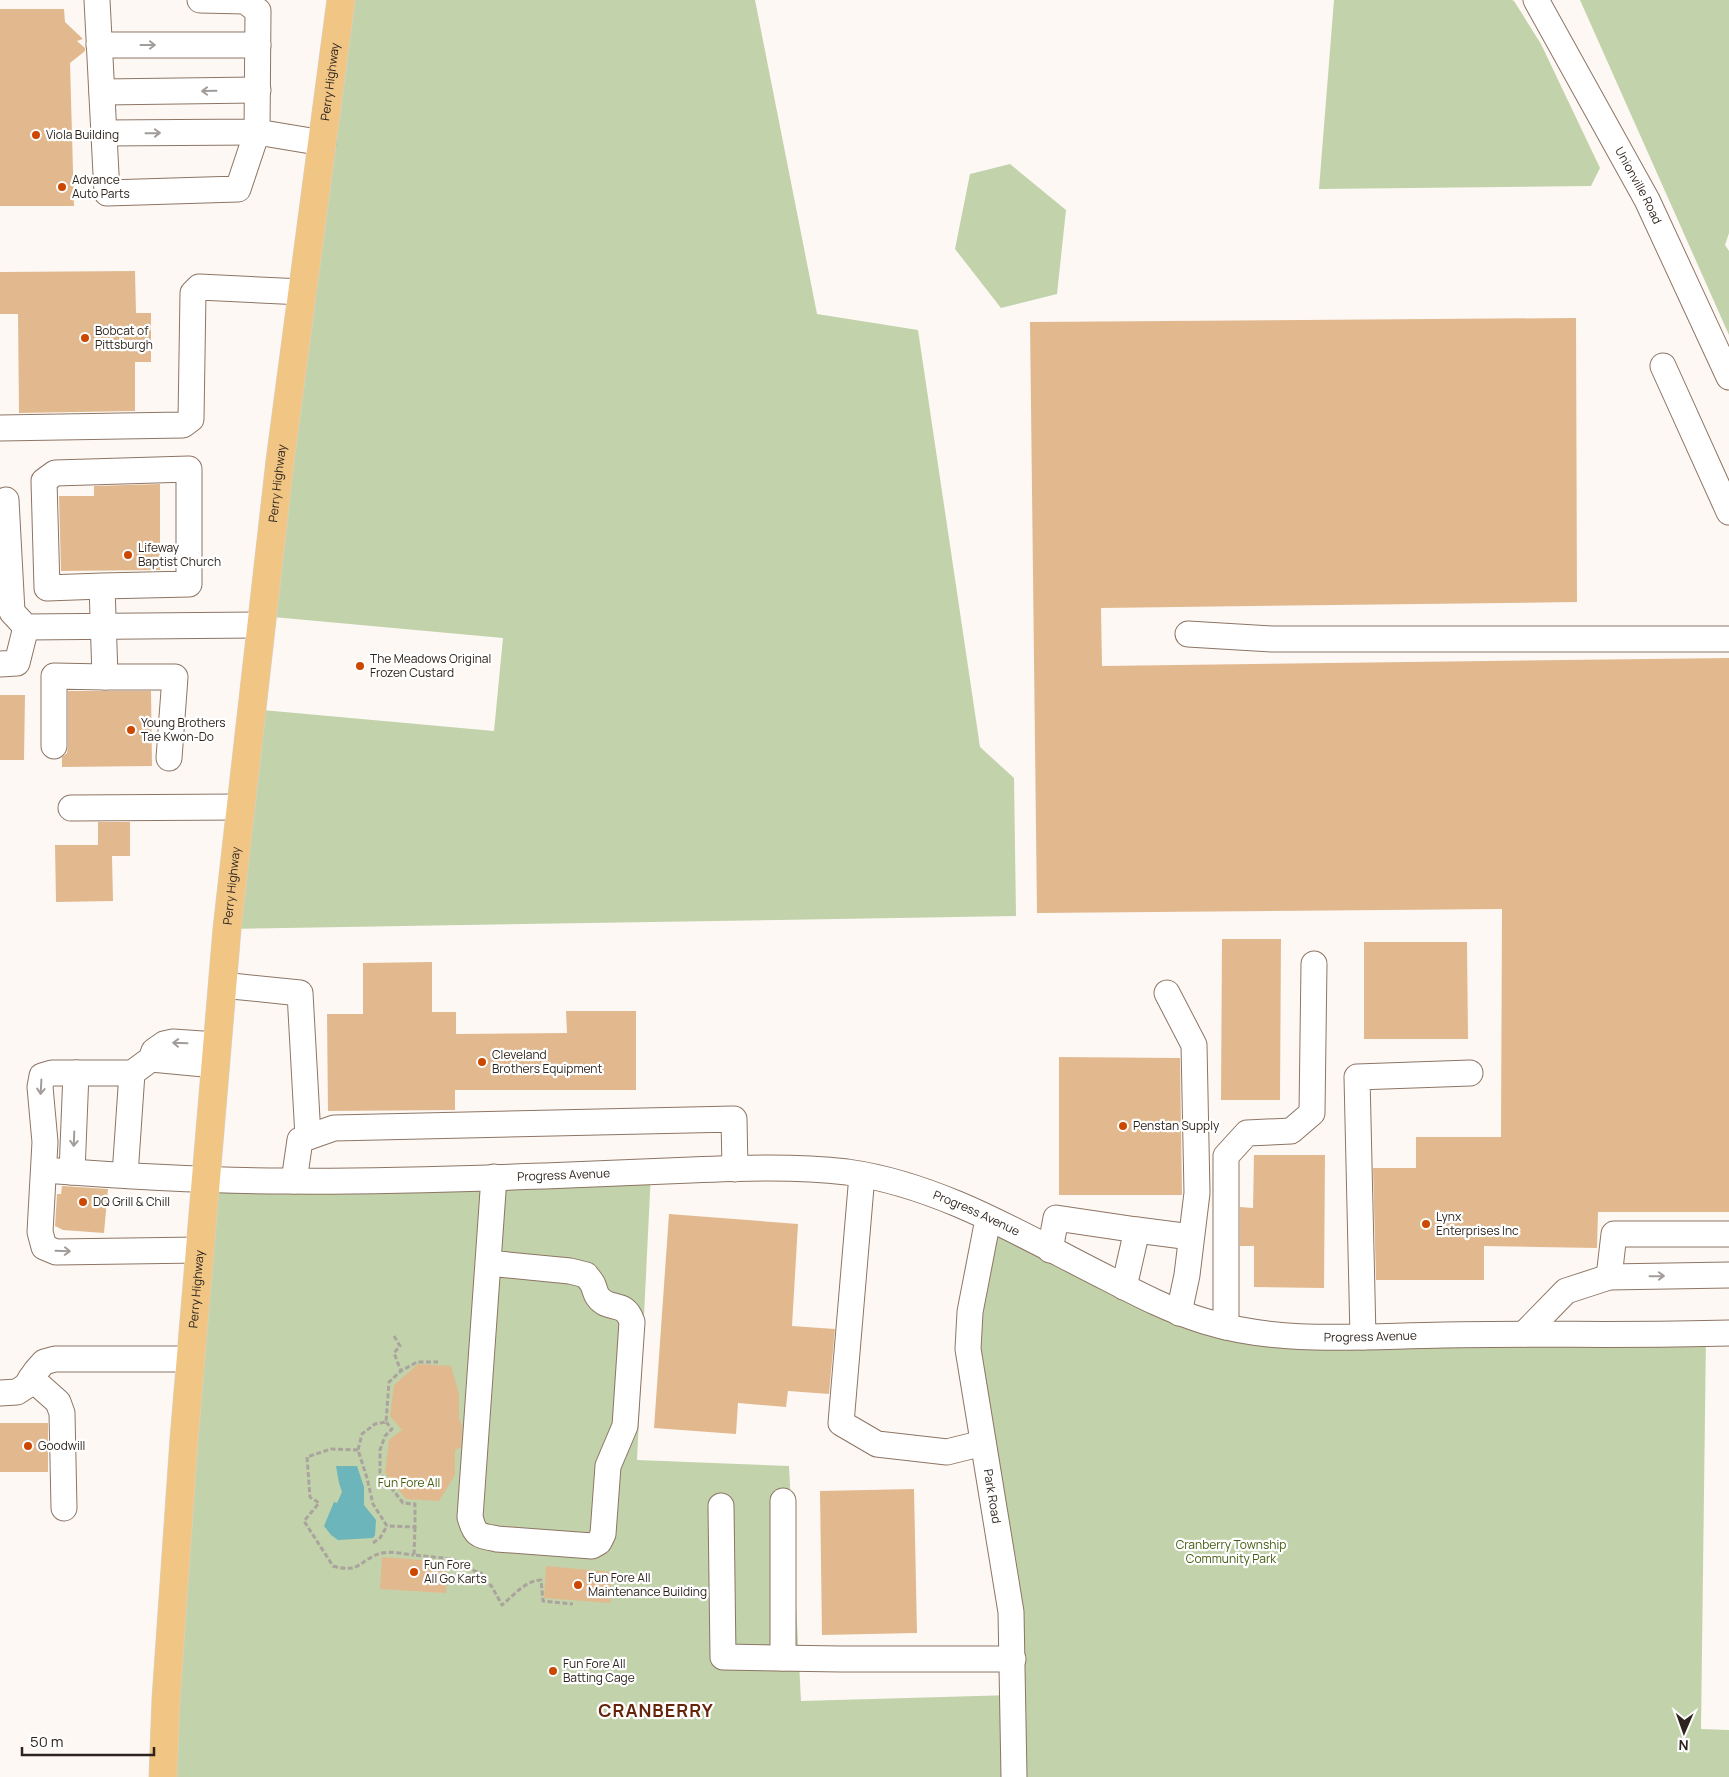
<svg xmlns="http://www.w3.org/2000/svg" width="1729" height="1777" font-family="Manrope,sans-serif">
	<rect width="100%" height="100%" fill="#fdf8f4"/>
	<g fill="#c2d2aa">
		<path d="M341,0H755L817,314L918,330L980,747L1014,778L1016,916L227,929L251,709L494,731L503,638L262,616Z"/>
		<path d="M1334,0H1512L1514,1L1541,44L1600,168L1591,186L1319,189Z"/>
		<path d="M1580,0H1729V233L1725,245L1729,251V335Z"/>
		<path d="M1010,164L1066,210L1057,294L1001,308L955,249L970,174Z"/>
		<path d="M651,1172L637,1460L789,1466L801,1701L1013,1695L970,1365L988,1219L1226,1327L1706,1334L1701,1729L1729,1730V1777H163L205,1179Z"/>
	</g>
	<path fill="#6bb5bb" d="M336,1466H357L364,1487V1505L376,1520L375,1535L373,1538L338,1540L331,1535L324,1526L334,1502L337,1503L342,1492L339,1483Z"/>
	<g fill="#e2b98e">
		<path d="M0,9H64L65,22L83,39L77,41L85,48V51L70,63L74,206H0Z"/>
		<path d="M135,271L136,313H151V362H135V411L19,413L18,314H0V272Z"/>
		<path d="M1576,318L1577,602L1101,608L1102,666L1729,658V1212H1598L1597,1248L1484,1246V1280H1376L1373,1168H1416V1137H1501L1502,909L1037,913L1030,322Z"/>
		<path d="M160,484V570L61,571L59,496H94V486Z"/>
		<path d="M68,691H151L152,766L62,767V757L67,753L68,746Z"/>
		<path d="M0,695H25L24,760H0Z"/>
		<path d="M98,822H130V856H112L113,901L56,902L55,845H98Z"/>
		<path d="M1222,939H1281L1280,1100H1221Z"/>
		<path d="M1364,942H1467L1468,1039H1364Z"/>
		<path d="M432,962V1012H456V1034L567,1033L566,1011H636V1090H455V1110L328,1111L327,1014H363V963Z"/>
		<path d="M1059,1057L1180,1058L1182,1195H1059Z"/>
		<path d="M1254,1155H1325L1324,1288L1254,1287V1246H1240V1207L1253,1208Z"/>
		<path d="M62,1186L108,1189L104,1233L63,1230L55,1226L57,1194H61Z"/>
		<path d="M669,1214L798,1224L792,1326L835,1329L829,1394L788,1391L786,1407L738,1403L736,1434L654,1428Z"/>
		<path d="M418,1364L451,1366L459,1394V1419L462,1425L461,1447L455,1450V1475L439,1501L406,1499L385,1473L389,1440L402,1430L390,1416L394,1385Z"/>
		<rect x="0" y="1423" width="48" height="49"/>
		<path d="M914,1489L917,1633L822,1635L820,1491Z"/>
		<path d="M382,1557L448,1562L446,1593L380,1589Z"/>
		<path d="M546,1566L612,1572L610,1603L544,1598Z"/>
	</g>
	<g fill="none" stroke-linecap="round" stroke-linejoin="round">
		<g stroke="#8d7564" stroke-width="27">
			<g id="minor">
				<path d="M97,0L107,193L238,189L257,132L323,143"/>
				<path id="s1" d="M1536,0L1647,200L1729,377"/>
				<path d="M99,45H258"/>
				<path d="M102,92L258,90"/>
				<path d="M104,133L257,132L258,11L245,1L200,0"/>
				<path d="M1663,366L1729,512"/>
				<path d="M0,428L183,425L191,419L193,293L199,287L303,292"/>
				<path d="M6,500L12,612L26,627L261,625"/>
				<path d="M102,586L189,584V469L55,473L44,481L47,588L102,586L105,677H175L169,758"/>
				<path d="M1188,634L1272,639H1729"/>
				<path d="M0,664L17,663L26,627"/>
				<path d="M54,746V676L105,677"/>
				<path d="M71,808L240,807"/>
				<path d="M222,985L300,993L308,1137"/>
				<path d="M1167,993L1194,1045L1197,1193L1187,1275L1179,1313"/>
				<path d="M151,1059L215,1065"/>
				<path id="s2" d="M44,1170C124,1176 205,1181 285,1181C372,1182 458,1179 545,1176C593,1174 642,1172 691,1170C743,1168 795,1166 847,1172C941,1185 1025,1237 1109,1279C1140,1295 1171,1311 1204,1321C1282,1345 1363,1336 1444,1335C1539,1333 1634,1336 1729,1333"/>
				<path d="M72,1172L76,1073"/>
				<path d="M125,1175L132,1073"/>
				<path d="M862,1175L841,1423L877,1444L947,1452L983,1443"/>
				<path d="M294,1181L300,1140L334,1128L734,1119L735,1169"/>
				<path id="s3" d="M988,1219L970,1312L968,1349L1011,1612L1014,1777"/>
				<path d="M199,1250L56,1252L44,1247L40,1232L45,1142L40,1087L42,1076L52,1073H132L151,1059L154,1051L164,1044L173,1042L217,1045"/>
				<path d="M1050,1250L1056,1218L1137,1230"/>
				<path d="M488,1263L570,1271L586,1275C588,1278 592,1282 593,1285C595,1289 595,1293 598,1297C609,1312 625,1299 632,1322L625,1426L608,1466L603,1534L599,1542L592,1546L497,1539C478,1535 475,1536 470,1517L494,1177"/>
				<path d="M1609,1277L1614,1234H1729"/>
				<path d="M1124,1287L1137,1230L1191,1237"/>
				<path d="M1226,1327V1156L1247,1133L1291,1131L1312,1113L1314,964"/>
				<path d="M1524,1334L1566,1291L1609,1277L1729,1275"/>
				<path d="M1363,1337L1357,1077L1470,1073"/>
				<path d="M31,1378L58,1402L62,1413L64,1508"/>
				<path d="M0,1393L17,1392L26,1386L36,1371L44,1362L55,1359H191"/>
				<path d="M783,1501V1658"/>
				<path d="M721,1506L723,1657L841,1659H1013"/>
			</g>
		</g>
		<g stroke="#d5d3d2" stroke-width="29">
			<g id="major">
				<path id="s4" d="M163,1777L166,1699L184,1439L227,929L280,461L341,0"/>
			</g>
		</g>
		<g stroke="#aaa39e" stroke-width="3" stroke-dasharray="5 2.5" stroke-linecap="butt">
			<path d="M394,1336L400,1346L394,1353L401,1371"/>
			<path d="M386,1422L392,1429L385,1436L380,1450V1473L403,1503L415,1504V1527L387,1526"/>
			<path d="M358,1450L331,1449L307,1457L310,1497L319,1503L304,1521L333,1566C362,1574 359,1559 382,1553C391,1551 404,1554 414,1555"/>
			<path d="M387,1526L373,1504L367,1478L358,1450L362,1434L375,1424L386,1422L389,1382L401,1371L417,1362H438"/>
			<path d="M415,1527L414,1555L453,1559L469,1569L481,1573L492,1587L502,1605C513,1596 526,1580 541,1580L543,1601L573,1604"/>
			<path d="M373,1543L380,1538L387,1526"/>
		</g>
		<use href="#minor" stroke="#fff" stroke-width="25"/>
		<use href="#major" stroke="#f1c685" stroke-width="28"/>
	</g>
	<defs><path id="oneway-shaft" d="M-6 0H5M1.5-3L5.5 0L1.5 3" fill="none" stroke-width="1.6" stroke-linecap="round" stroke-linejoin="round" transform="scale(1.25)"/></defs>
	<g stroke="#a19c99">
		<use href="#oneway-shaft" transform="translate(148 45)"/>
		<use href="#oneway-shaft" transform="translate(209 91) rotate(179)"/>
		<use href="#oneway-shaft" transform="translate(153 133) rotate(-1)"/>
		<use href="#oneway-shaft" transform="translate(180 1043) rotate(-178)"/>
		<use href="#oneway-shaft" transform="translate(41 1087) rotate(93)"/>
		<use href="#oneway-shaft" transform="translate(74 1139) rotate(92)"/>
		<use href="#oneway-shaft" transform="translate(63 1251) rotate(2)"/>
		<use href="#oneway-shaft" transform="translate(1657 1276) rotate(-1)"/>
	</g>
	<g fill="#cc4700" stroke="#fff" stroke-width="2">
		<circle cx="36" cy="135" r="5"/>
		<circle cx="62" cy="187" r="5"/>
		<circle cx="85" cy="338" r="5"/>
		<circle cx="128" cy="555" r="5"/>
		<circle cx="360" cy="666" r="5"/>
		<circle cx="131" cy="730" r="5"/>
		<circle cx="482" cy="1062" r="5"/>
		<circle cx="1123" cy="1126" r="5"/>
		<circle cx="83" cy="1202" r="5"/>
		<circle cx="1426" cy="1224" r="5"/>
		<circle cx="28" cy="1446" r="5"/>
		<circle cx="414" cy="1572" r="5"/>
		<circle cx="578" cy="1585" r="5"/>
		<circle cx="553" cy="1671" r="5"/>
	</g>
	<g text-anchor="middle" stroke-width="4.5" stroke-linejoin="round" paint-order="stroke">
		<g font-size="12" fill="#2e241d" stroke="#fff">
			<text dy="4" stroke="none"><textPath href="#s4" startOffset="1704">Perry Highway</textPath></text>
			<text dy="4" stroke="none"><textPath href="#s1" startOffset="212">Unionville Road</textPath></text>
			<text dy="4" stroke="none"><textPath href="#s4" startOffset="1299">Perry Highway</textPath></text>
			<text dy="4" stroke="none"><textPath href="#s4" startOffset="894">Perry Highway</textPath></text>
			<text dy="4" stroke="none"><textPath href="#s2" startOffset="520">Progress Avenue</textPath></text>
			<text dy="4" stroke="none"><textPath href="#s2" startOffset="940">Progress Avenue</textPath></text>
			<text dy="4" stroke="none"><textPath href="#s4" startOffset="489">Perry Highway</textPath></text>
			<text dy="4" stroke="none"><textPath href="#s2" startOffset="1360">Progress Avenue</textPath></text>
			<text dy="4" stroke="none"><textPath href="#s3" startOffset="281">Park Road</textPath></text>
		</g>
		<g font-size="12" fill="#2e241d" stroke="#fff" text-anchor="start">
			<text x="46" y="139">Viola Building</text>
			<text x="72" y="184">Advance<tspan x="72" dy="14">Auto Parts</tspan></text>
			<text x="95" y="335">Bobcat of<tspan x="95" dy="14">Pittsburgh</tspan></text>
			<text x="138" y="552">Lifeway<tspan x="138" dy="14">Baptist Church</tspan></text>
			<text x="370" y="663">The Meadows Original<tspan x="370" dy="14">Frozen Custard</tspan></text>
			<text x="141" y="727">Young Brothers<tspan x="141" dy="14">Tae Kwon-Do</tspan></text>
			<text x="492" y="1059">Cleveland<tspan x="492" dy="14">Brothers Equipment</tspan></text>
			<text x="1133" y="1130">Penstan Supply</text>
			<text x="93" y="1206">DQ Grill &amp; Chill</text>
			<text x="1436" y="1221">Lynx<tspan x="1436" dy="14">Enterprises Inc</tspan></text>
			<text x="38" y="1450">Goodwill</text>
			<text x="424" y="1569">Fun Fore<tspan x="424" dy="14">All Go Karts</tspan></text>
			<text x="588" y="1582">Fun Fore All<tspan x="588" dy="14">Maintenance Building</tspan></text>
			<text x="563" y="1668">Fun Fore All<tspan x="563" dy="14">Batting Cage</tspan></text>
		</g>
		<g font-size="12" fill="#455c0e" stroke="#fff">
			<text x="409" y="1487">Fun Fore All</text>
			<text x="1231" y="1549">Cranberry Township<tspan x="1231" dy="14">Community Park</tspan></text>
		</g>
		<g font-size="18" font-weight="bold" letter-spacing="1" fill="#66250b" stroke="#fff">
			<text x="656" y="1717">CRANBERRY</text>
		</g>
	</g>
	<g transform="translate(1684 1732) rotate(182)" stroke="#ffffff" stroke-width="4" paint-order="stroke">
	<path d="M0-4L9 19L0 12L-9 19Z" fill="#2e241d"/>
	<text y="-8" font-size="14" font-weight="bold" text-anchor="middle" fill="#2e241d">N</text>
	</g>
	<path d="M22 1747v8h132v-8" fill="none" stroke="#2e241d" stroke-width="2.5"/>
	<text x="30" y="1747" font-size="15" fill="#2e241d" stroke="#ffffff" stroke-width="4" paint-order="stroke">50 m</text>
</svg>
